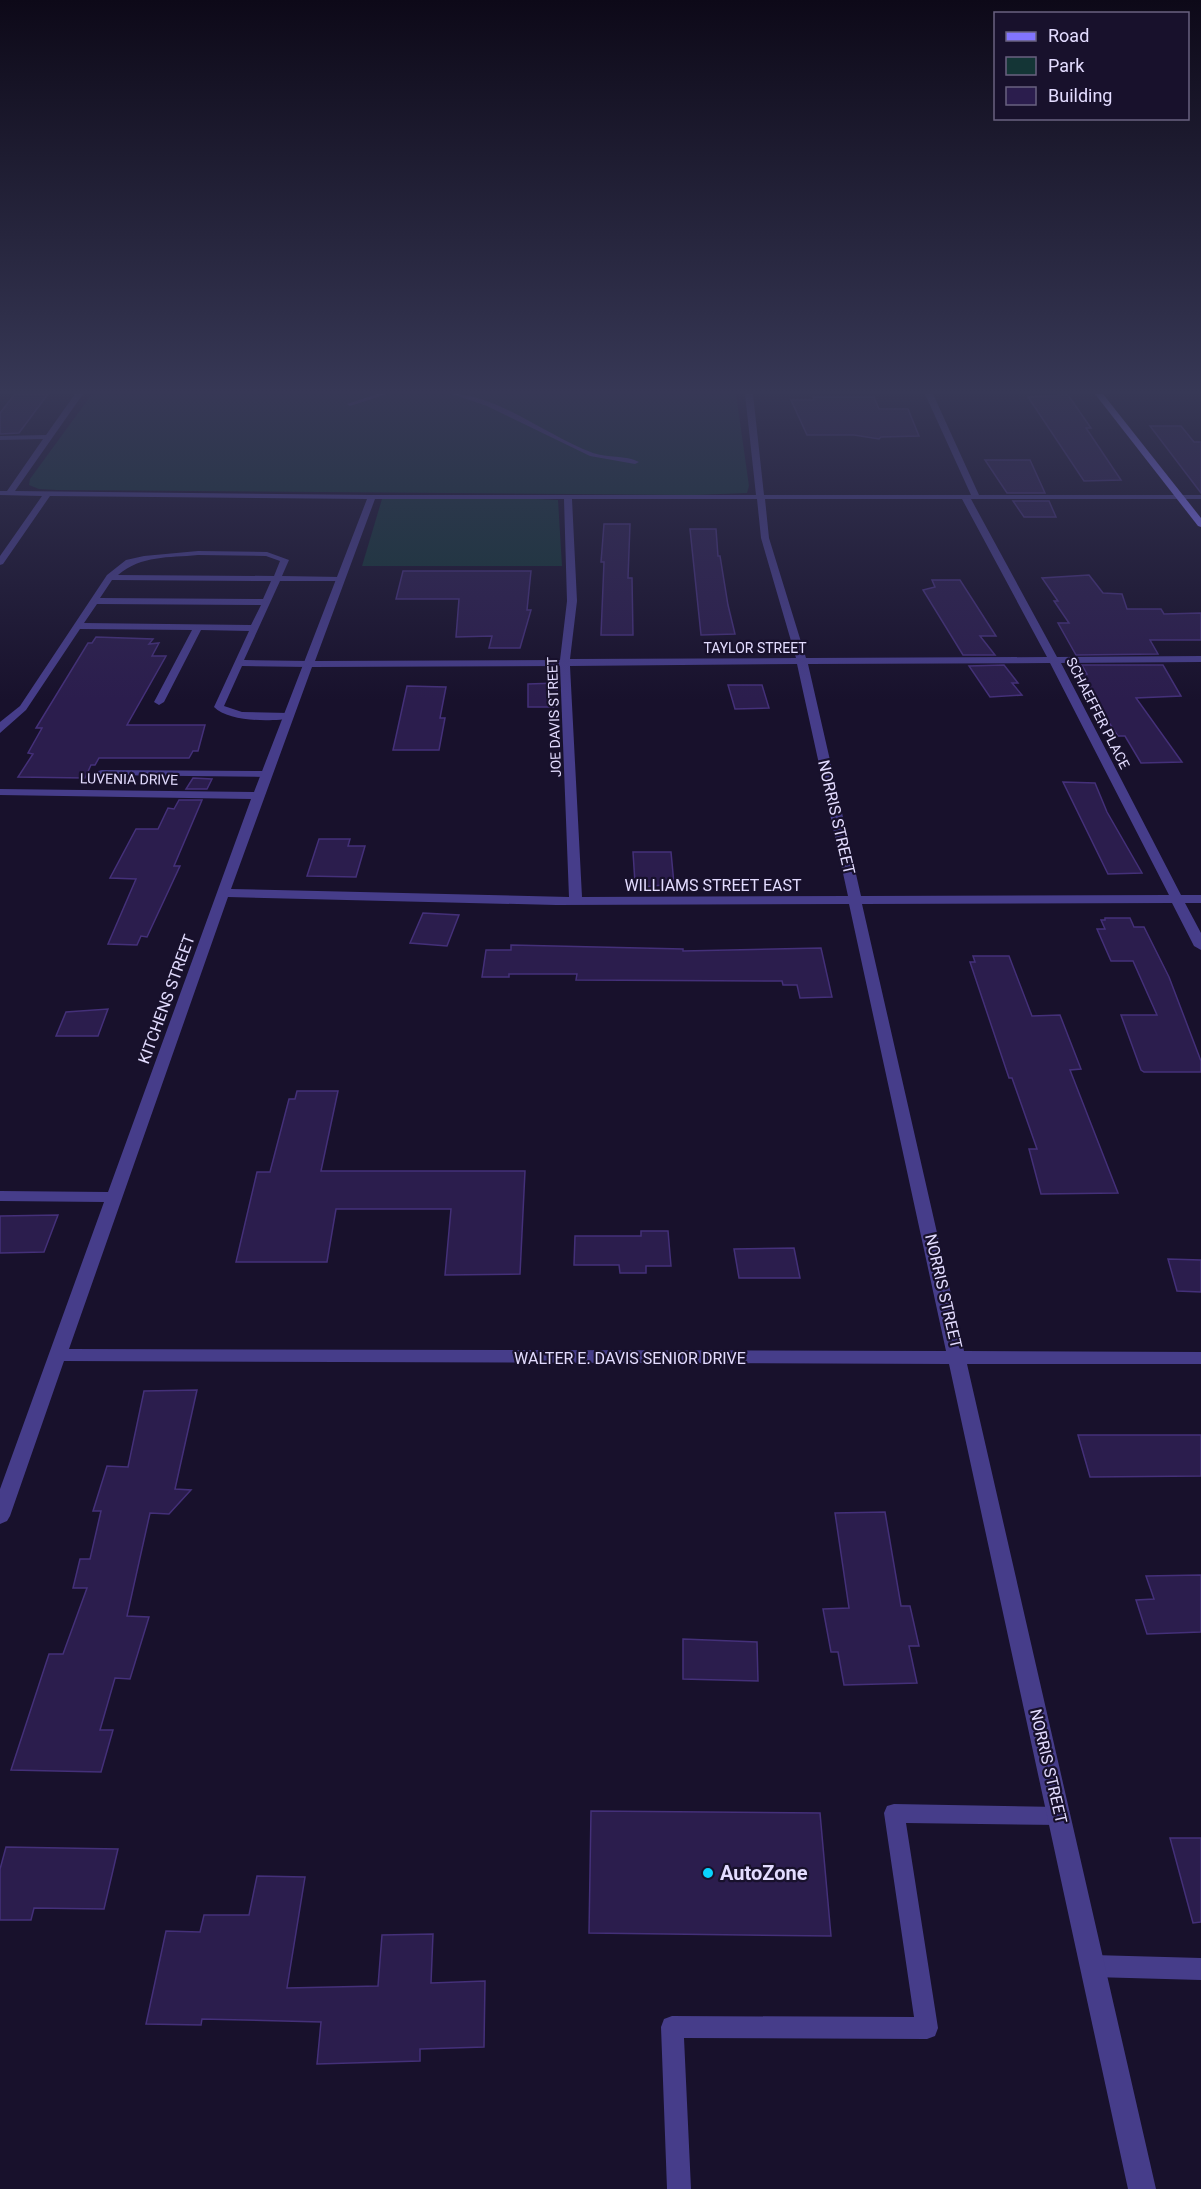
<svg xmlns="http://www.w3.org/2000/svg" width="1201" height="2189" font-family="Roboto,sans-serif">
	<rect width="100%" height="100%" fill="#18112c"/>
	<g fill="#143536">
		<path d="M92,394H736L749,486L747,493L694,495L57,490L39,489L29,485L30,479Z"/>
		<path d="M516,498L558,500L562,566H362L382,499Z"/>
	</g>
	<g fill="#2b1d4d" stroke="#443079" stroke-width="1.5">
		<path d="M15,394H48L19,433L0,434V413Z"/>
		<path d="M1068,395L1091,428H1086L1121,480L1084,481L1028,397Z"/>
		<path d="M813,397H874L879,409H908L919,436L881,437L879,439L854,435H807L791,400H814Z"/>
		<path d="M1150,426H1181L1194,442H1201V493Z"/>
		<path d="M985,460H1030L1045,493H1007Z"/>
		<path d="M1013,501H1049L1056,517H1024Z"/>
		<path d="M604,524H630L628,578H632L633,635H601L604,562H601Z"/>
		<path d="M690,529H716L718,556H720L728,605L735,634L701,635Z"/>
		<path d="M403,571H531L527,610H531L520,648H489L492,636L456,637L459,599H396Z"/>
		<path d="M1089,575L1103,593L1122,594L1127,609H1161L1164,614L1201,613V640H1150L1158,654L1076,655L1058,623H1069L1054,601H1058L1042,578Z"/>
		<path d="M932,580H960L996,636H980L995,655H963L923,590L935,587Z"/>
		<path d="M96,637L153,639L149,644L159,643L152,656H166L127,725H205L198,751H193L189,758H99L95,765H91L85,778L18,777L33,754L28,753L42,728H36L88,643H92Z"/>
		<path d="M1004,665L1018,683H1012L1022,695L990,697L969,666Z"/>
		<path d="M1082,665H1163L1181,696L1136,698L1182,762L1141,763L1125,736H1118L1110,724L1081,674H1087Z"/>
		<path d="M557,683V707H528V684Z"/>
		<path d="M728,685H762L769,708L735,709Z"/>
		<path d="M407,686L446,687L440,718H445L439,750H393Z"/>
		<path d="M193,778L212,779L207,789H186Z"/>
		<path d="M1063,782L1095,783L1107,812L1142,873L1108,874Z"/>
		<path d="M179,800H202L174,866H180L147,937L141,936L137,945L108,944L136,879L110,878L136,829H158L168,808L174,809Z"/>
		<path d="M319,839H350L348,846H365L356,877L307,876Z"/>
		<path d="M633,852H671L674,884L642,887V883H635Z"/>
		<path d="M423,913L459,915L447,946L410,943Z"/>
		<path d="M1105,918H1130L1134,927H1144L1169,977L1201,1061V1072H1144L1141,1070L1121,1015H1157L1133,961H1111L1097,929H1105L1101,920H1105Z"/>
		<path d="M511,945L683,949V951L821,948L832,997L800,998L797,985H783L782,981L576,980L577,974H509V977H482L486,950H511Z"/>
		<path d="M973,956H1009L1032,1016L1060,1015L1081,1069L1070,1070L1118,1193L1041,1194L1029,1149H1037L1012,1078H1009L970,962H975Z"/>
		<path d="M108,1009L98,1036H56L66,1012Z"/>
		<path d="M297,1091H338L321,1171H525L520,1274L445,1275L451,1209H336L327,1262H236L257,1172H270L289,1099H295Z"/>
		<path d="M58,1215L44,1252L0,1253V1216Z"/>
		<path d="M641,1231H668L671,1266H646V1273H620L619,1265H574L575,1236H641Z"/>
		<path d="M794,1248L800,1278H739L734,1249Z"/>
		<path d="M1168,1259L1201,1260V1292L1177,1291Z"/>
		<path d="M197,1390L175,1489L191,1490L169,1514L150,1513L127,1616L149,1617L130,1679L115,1678L100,1730H113L101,1772L11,1770L49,1654H63L87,1588H73L80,1559H90L101,1511H93L107,1466L128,1467L144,1391Z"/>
		<path d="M1078,1435H1201V1476L1090,1477Z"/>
		<path d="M885,1512L901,1606H910L919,1646H909L917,1683L844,1685L838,1652H831L823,1609L849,1608L835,1513Z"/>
		<path d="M1201,1575V1632L1147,1634L1136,1600L1154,1599L1146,1576Z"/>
		<path d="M683,1639L757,1642L758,1681L683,1679Z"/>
		<path d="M591,1811L820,1813L831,1936L589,1933Z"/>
		<path d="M1170,1838H1201V1922L1193,1923Z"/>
		<path d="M6,1847L118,1849L104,1909L34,1908L31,1920H0V1869Z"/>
		<path d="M257,1876L305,1877L287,1988L378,1986L382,1935L433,1934L431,1983L485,1981L484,2047L420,2049V2061L317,2064L321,2022L202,2019L201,2025L146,2024L166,1931L200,1932L204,1915H249Z"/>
	</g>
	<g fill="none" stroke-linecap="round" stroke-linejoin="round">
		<g fill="#463d8a" fill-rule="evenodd">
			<path d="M377,394H387L350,406L347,404Z"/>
			<path d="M452,394C497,394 550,438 593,453C607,458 626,455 639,462L635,464L590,456L487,406Z"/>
			<path d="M198,551L267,552L289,560L282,576L341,577L345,579L341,581H280L244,660L309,661L314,664L309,667L242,666L224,706L242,712L289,713L294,716L292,718C272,722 229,722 214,707L249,631L201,630L164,702L159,705L154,702L192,630L80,629L26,710L0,733V722L20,706L107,575L126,560L144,556ZM198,555L266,556L280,561L274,576L118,575C142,555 168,558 198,555ZM112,580L271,581L263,599L100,598ZM97,604L261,605L251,625L84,623Z"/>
			<path d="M102,770L267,771L272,774L267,777L98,775V771Z"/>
			<path d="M894,1804L1060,1807L1067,1809L1070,1816L1067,1823L1060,1825L906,1823L938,2028L935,2036L927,2039L684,2038L691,2189H667L661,2027L664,2019L672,2016L914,2017L884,1813L887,1806Z"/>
			<path d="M1093,1955L1201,1958V1980L1093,1977L1085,1974L1082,1966L1085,1958Z"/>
		</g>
		<path fill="#463d8a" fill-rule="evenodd" d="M75,394H83L15,491L372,495H756L745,394H753L764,495H971L925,394H933L979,495H1201V499H971L1057,657L1201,656V662L1061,663L1181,895H1201V903H1185L1201,933V950L1194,946L1172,903L862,904L964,1351L1201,1352V1364H967L1156,2189H1128L949,1364L64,1361L10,1516L7,1521L0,1524V1489L104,1202L0,1201V1191L108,1192L251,799L0,795V789L254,792L367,499L50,496L3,564L0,565V556L42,496L0,495V491H7L43,439L0,440V436L46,435ZM375,499H564L567,601L560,660L315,661ZM572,499H757L761,538L796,658L570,659L577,601ZM765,499H962L1047,657L806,658L769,538ZM1050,663L1169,895L861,896L808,664ZM797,664L848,896L582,897L570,666ZM560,666L569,897L231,889L312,667ZM228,897L556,905L849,904L946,1351L69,1349Z"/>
		<path fill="#8274fe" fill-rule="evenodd" d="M1095,394H1103L1201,518V527L1198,526Z"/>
	</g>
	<linearGradient id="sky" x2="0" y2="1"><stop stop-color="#0d0918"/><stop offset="0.56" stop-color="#373856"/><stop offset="1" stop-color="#373856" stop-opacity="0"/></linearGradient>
	<rect width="1201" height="700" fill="url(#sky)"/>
	<circle fill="#09d3fe" stroke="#18112c" stroke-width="2" cx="708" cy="1873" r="6"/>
	<g text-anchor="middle" stroke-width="4.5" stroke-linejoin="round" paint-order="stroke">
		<g font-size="14" fill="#e3dcff" stroke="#18112c">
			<text x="755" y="653">TAYLOR STREET</text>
			<text transform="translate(1098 713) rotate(63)" y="5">SCHAEFFER PLACE</text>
			<text transform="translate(554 717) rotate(-92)" y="5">JOE DAVIS STREET</text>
			<text transform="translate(129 779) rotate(1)" y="5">LUVENIA DRIVE</text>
		</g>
		<g font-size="16" fill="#e3dcff" stroke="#18112c">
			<text transform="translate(837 817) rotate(77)" y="6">NORRIS STREET</text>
			<text x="713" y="891">WILLIAMS STREET EAST</text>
			<text transform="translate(166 999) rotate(-70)" y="6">KITCHENS STREET</text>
			<text transform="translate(944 1291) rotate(77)" y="6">NORRIS STREET</text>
			<text x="630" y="1364">WALTER E. DAVIS SENIOR DRIVE</text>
			<text transform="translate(1049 1766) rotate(77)" y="6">NORRIS STREET</text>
		</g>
		<g font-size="20" font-weight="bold" fill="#e3dcff" stroke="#18112c" text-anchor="start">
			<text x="720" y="1880">AutoZone</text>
		</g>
	</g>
	<rect x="994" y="12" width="195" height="108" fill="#18112c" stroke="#696280" stroke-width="1.5"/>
	<rect x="1006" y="32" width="30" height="9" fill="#8274fe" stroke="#696280" stroke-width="1.5"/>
	<text x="1048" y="42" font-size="18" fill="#e3dcff">Road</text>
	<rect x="1006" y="57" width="30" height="18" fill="#143536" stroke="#696280" stroke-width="1.5"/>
	<text x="1048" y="72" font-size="18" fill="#e3dcff">Park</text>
	<rect x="1006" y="87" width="30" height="18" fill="#2b1d4d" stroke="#696280" stroke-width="1.5"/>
	<text x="1048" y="102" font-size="18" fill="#e3dcff">Building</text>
</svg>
